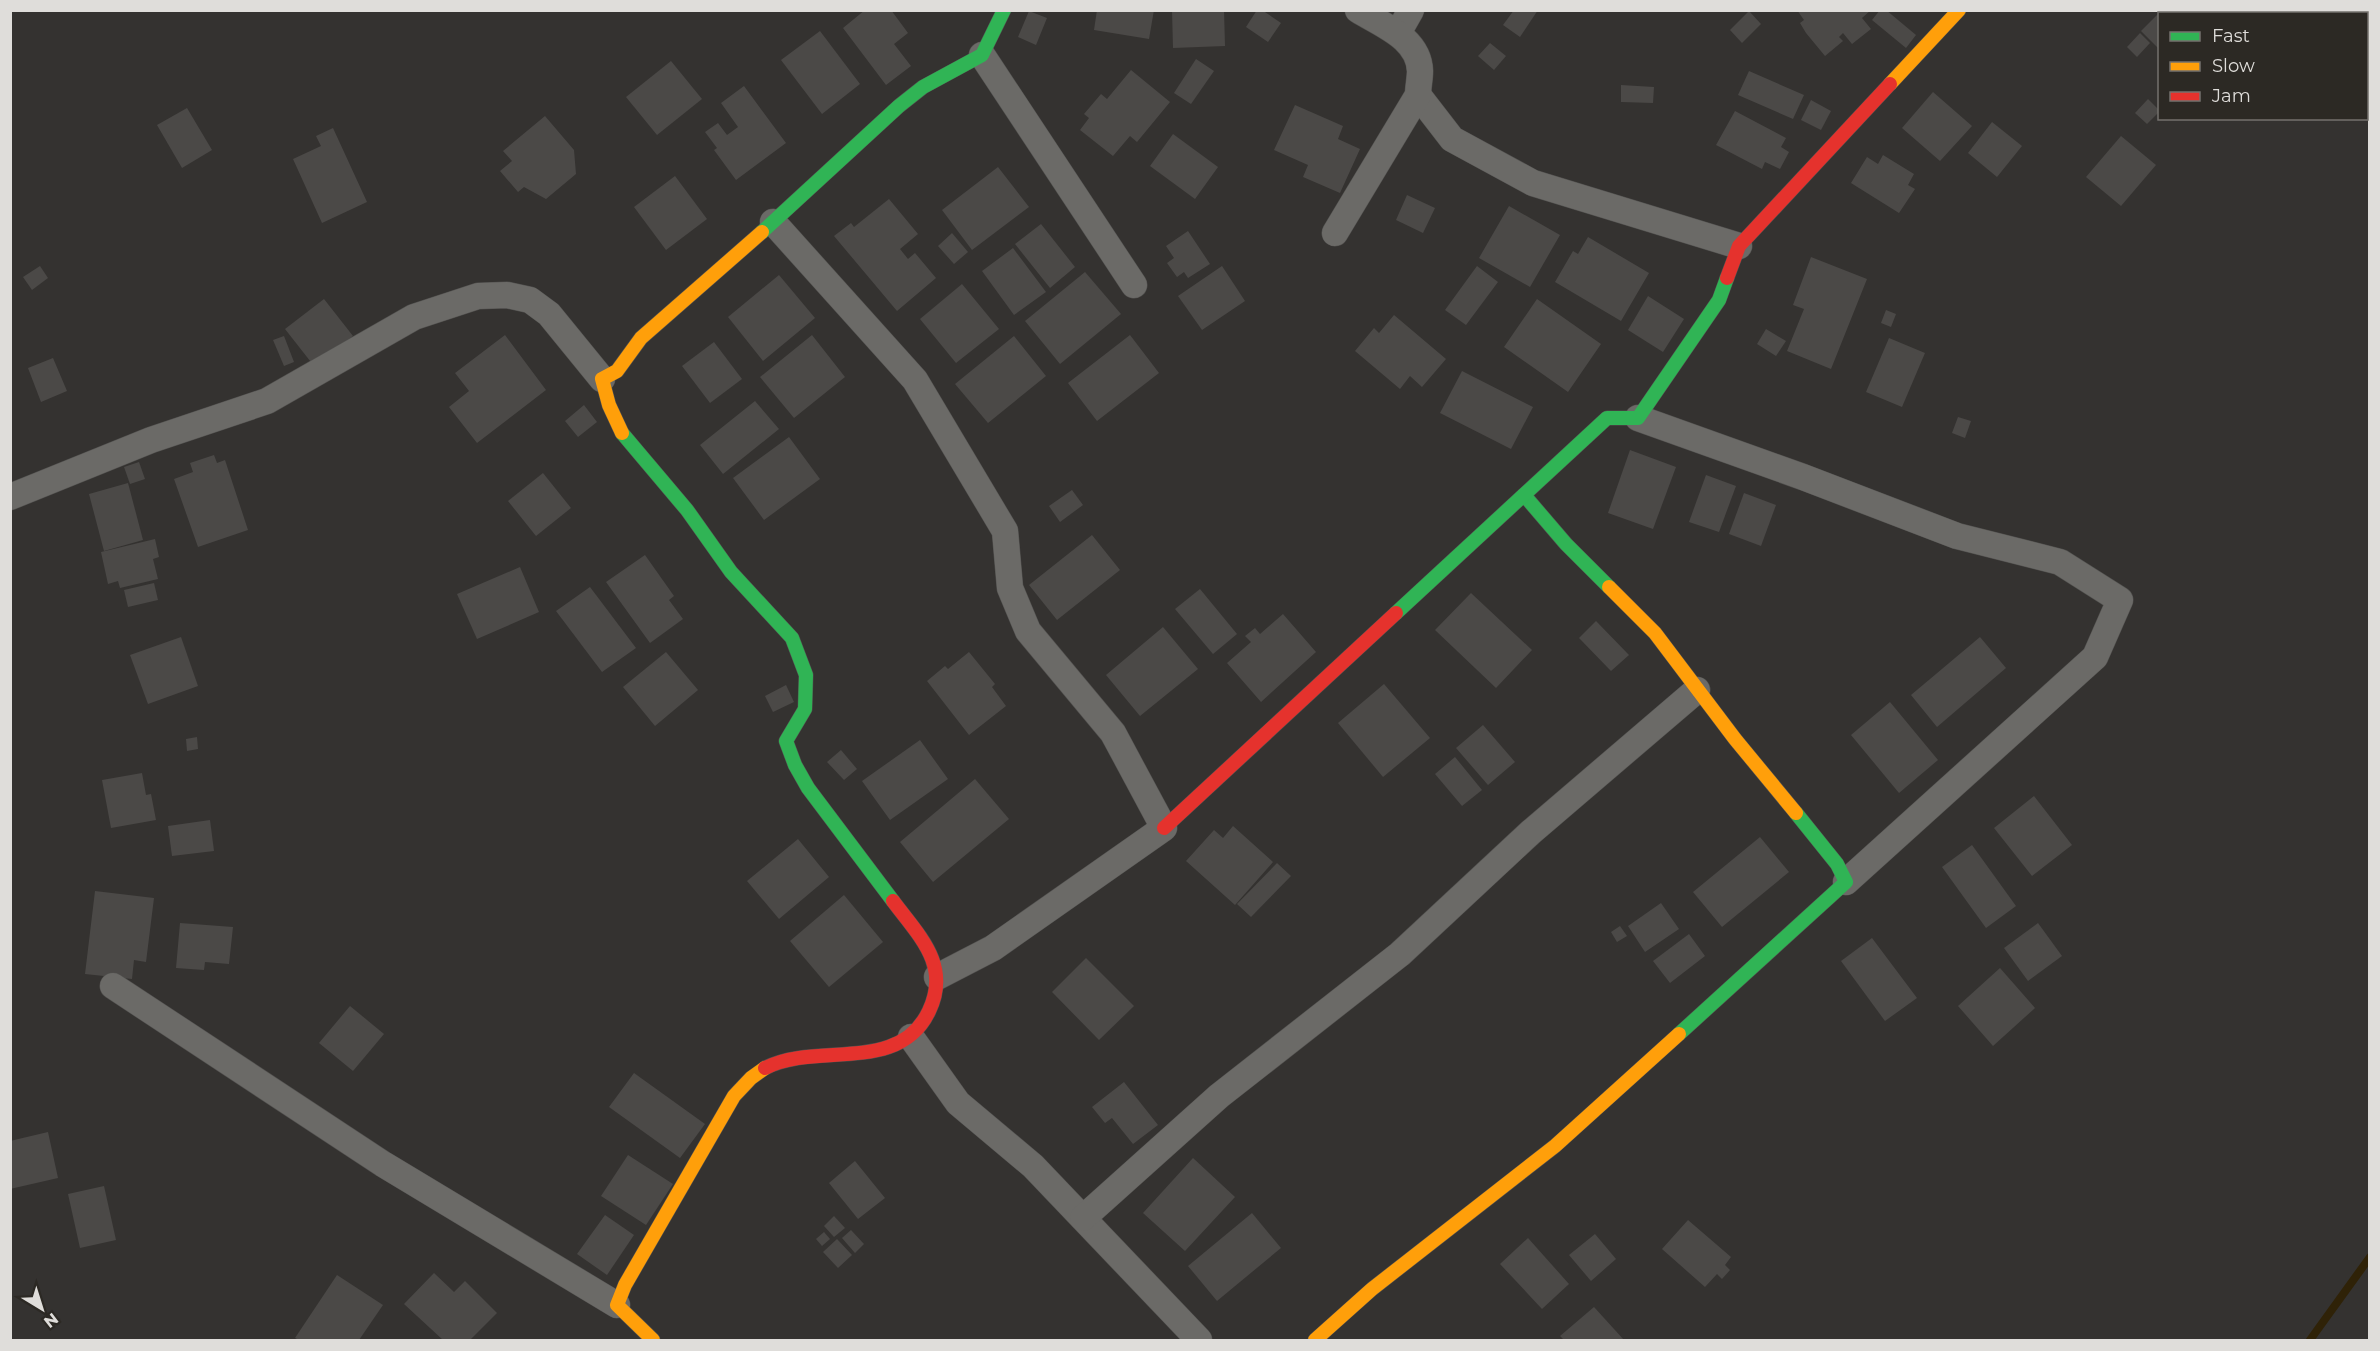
<svg xmlns="http://www.w3.org/2000/svg" width="2380" height="1351" font-family="Montserrat,sans-serif">
	<rect width="100%" height="100%" fill="#343230"/>
	<g fill="none" stroke-linecap="round" stroke-linejoin="round">
		<path stroke="#2f2207" stroke-width="8" d="M2310,1340L2370,1257"/>
	</g>
	<g fill="#4b4947">
		<path d="M865,10H891L908,33L894,44L911,66L886,85L843,28Z"/>
		<path d="M1097,10H1154L1149,39L1094,30Z"/>
		<path d="M1172,10H1224L1225,46L1173,48Z"/>
		<path d="M1257,10H1262L1281,23L1268,42L1246,27Z"/>
		<path d="M1514,10H1538L1520,37L1503,25Z"/>
		<path d="M1797,10H1871L1862,18L1871,29L1852,44L1843,33L1839,37L1843,41L1825,56L1806,33L1800,23L1804,20Z"/>
		<path d="M1880,10H1886L1916,35L1906,48L1872,20Z"/>
		<path d="M2162,10H2215L2212,14H2160V50L2141,31Z"/>
		<path d="M1029,11L1047,18L1036,45L1018,37Z"/>
		<path d="M1749,11L1761,24L1742,43L1730,30Z"/>
		<path d="M820,31L860,84L822,114L781,60Z"/>
		<path d="M2140,33L2150,43L2137,57L2127,47Z"/>
		<path d="M1490,43L1506,56L1494,70L1478,56Z"/>
		<path d="M1196,59L1214,71L1191,104L1174,93Z"/>
		<path d="M671,61L702,99L657,135L626,97Z"/>
		<path d="M1131,70L1170,102L1137,142L1130,136L1113,156L1080,130L1089,118L1084,114L1101,94L1107,99Z"/>
		<path d="M1749,71L1804,95L1793,119L1738,95Z"/>
		<path d="M1621,85L1654,87L1653,103L1621,102Z"/>
		<path d="M744,86L786,143L736,180L714,150L717,148L705,132L718,123L727,135L738,127L721,103Z"/>
		<path d="M1933,92L1972,126L1940,161L1902,128Z"/>
		<path d="M2148,99L2160,111L2147,124L2135,113Z"/>
		<path d="M1811,100L1831,111L1821,130L1801,120Z"/>
		<path d="M1295,105L1343,126L1338,139L1360,149L1340,193L1303,177L1308,165L1274,150Z"/>
		<path d="M187,108L212,150L182,168L157,125Z"/>
		<path d="M1735,111L1786,138L1781,147L1789,152L1780,169L1765,162L1762,169L1716,145Z"/>
		<path d="M545,116L574,150L576,174L546,199L524,187L518,192L500,171L512,161L503,151Z"/>
		<path d="M1992,122L2022,146L1997,177L1968,153Z"/>
		<path d="M333,128L367,202L322,223L293,159L321,146L316,136Z"/>
		<path d="M1173,134L1218,167L1195,199L1150,166Z"/>
		<path d="M2121,136L2156,165L2121,206L2086,177Z"/>
		<path d="M1883,155L1914,174L1908,185L1915,189L1899,213L1851,183L1867,157L1878,164Z"/>
		<path d="M998,167L1029,207L972,250L942,210Z"/>
		<path d="M675,176L707,219L666,250L634,207Z"/>
		<path d="M1407,195L1435,208L1423,233L1396,220Z"/>
		<path d="M889,199L918,234L900,249L908,259L915,253L936,278L897,311L834,236L851,223L854,227Z"/>
		<path d="M1509,206L1560,235L1530,287L1479,258Z"/>
		<path d="M1041,224L1075,267L1050,288L1015,244Z"/>
		<path d="M1188,231L1210,264L1188,278L1184,272L1177,277L1167,263L1174,258L1166,246Z"/>
		<path d="M952,233L968,252L954,264L938,246Z"/>
		<path d="M1588,237L1649,273L1621,321L1555,282L1573,251L1578,254Z"/>
		<path d="M1013,248L1046,292L1014,315L982,271Z"/>
		<path d="M1811,257L1867,279L1831,369L1787,351L1804,309L1793,305Z"/>
		<path d="M40,266L48,278L32,290L23,277Z"/>
		<path d="M1222,266L1245,301L1202,330L1178,296Z"/>
		<path d="M1477,266L1498,282L1466,325L1445,310Z"/>
		<path d="M1085,272L1121,314L1060,364L1025,321Z"/>
		<path d="M779,275L815,318L763,361L728,317Z"/>
		<path d="M962,284L999,329L956,363L920,319Z"/>
		<path d="M1648,296L1684,319L1663,352L1628,330Z"/>
		<path d="M324,299L353,336L314,366L285,329Z"/>
		<path d="M1537,299L1601,344L1568,392L1504,347Z"/>
		<path d="M1886,310L1896,314L1891,327L1881,323Z"/>
		<path d="M1394,315L1446,359L1422,387L1410,376L1400,389L1355,351L1374,328L1379,333Z"/>
		<path d="M1766,329L1786,341L1776,356L1757,344Z"/>
		<path d="M505,335L546,390L477,443L449,407L469,391L455,373Z"/>
		<path d="M812,335L845,377L794,418L760,377Z"/>
		<path d="M1130,335L1159,373L1097,421L1068,383Z"/>
		<path d="M284,336L294,362L284,366L273,340Z"/>
		<path d="M1014,336L1046,376L988,423L955,384Z"/>
		<path d="M1889,338L1925,353L1902,407L1866,392Z"/>
		<path d="M714,342L742,379L710,403L682,366Z"/>
		<path d="M53,358L67,391L41,402L28,368Z"/>
		<path d="M1462,371L1533,407L1511,449L1440,413Z"/>
		<path d="M755,401L779,429L723,474L700,445Z"/>
		<path d="M584,405L597,422L578,437L565,421Z"/>
		<path d="M1958,417L1971,421L1965,438L1952,433Z"/>
		<path d="M789,437L820,479L764,520L733,478Z"/>
		<path d="M1630,450L1676,467L1653,529L1608,513Z"/>
		<path d="M214,455L217,463L225,460L248,530L198,547L174,479L193,472L190,463Z"/>
		<path d="M139,462L145,479L130,484L124,467Z"/>
		<path d="M543,473L571,508L536,536L508,501Z"/>
		<path d="M1706,475L1736,486L1719,532L1689,522Z"/>
		<path d="M128,483L143,540L104,551L89,494Z"/>
		<path d="M1072,490L1083,505L1060,522L1049,506Z"/>
		<path d="M1744,493L1776,505L1761,546L1729,534Z"/>
		<path d="M1092,535L1120,570L1057,620L1029,585Z"/>
		<path d="M155,539L159,557L153,559L158,579L120,588L118,581L108,584L101,552Z"/>
		<path d="M645,555L674,596L669,600L683,619L650,643L606,582Z"/>
		<path d="M520,567L539,612L477,639L457,594Z"/>
		<path d="M154,583L158,600L128,607L124,590Z"/>
		<path d="M590,587L636,648L602,672L556,611Z"/>
		<path d="M1200,589L1237,634L1213,654L1175,609Z"/>
		<path d="M1471,593L1532,650L1496,688L1435,630Z"/>
		<path d="M1283,614L1316,652L1261,702L1227,663L1251,642L1245,636L1255,628L1260,634Z"/>
		<path d="M1596,621L1629,655L1611,671L1579,638Z"/>
		<path d="M1163,627L1198,669L1140,716L1106,675Z"/>
		<path d="M181,637L198,686L148,704L130,655Z"/>
		<path d="M1980,637L2006,668L1937,727L1911,695Z"/>
		<path d="M666,652L698,690L655,726L623,687Z"/>
		<path d="M969,652L995,684L992,687L1006,706L969,735L927,681L945,666L948,669Z"/>
		<path d="M1384,684L1430,738L1383,777L1338,723Z"/>
		<path d="M786,685L794,702L773,712L765,696Z"/>
		<path d="M1890,702L1938,760L1899,793L1851,735Z"/>
		<path d="M1483,725L1515,762L1488,785L1456,748Z"/>
		<path d="M197,737L198,749L187,751L186,739Z"/>
		<path d="M920,740L948,779L890,820L862,781Z"/>
		<path d="M841,750L857,769L844,780L827,762Z"/>
		<path d="M1455,757L1482,790L1462,806L1435,774Z"/>
		<path d="M142,773L146,795L151,794L156,820L111,828L102,780Z"/>
		<path d="M975,779L1009,819L933,882L900,842Z"/>
		<path d="M2034,796L2072,845L2032,876L1994,828Z"/>
		<path d="M210,820L214,851L172,856L168,826Z"/>
		<path d="M1233,826L1273,862L1235,905L1186,861L1214,830L1223,838Z"/>
		<path d="M1760,837L1789,872L1722,927L1693,892Z"/>
		<path d="M798,839L829,877L779,919L747,881Z"/>
		<path d="M1972,845L2016,906L1986,928L1942,867Z"/>
		<path d="M1277,863L1291,876L1251,917L1237,904Z"/>
		<path d="M95,891L154,898L146,962L134,960L132,979L85,974Z"/>
		<path d="M844,895L883,942L829,987L790,941Z"/>
		<path d="M1661,903L1679,929L1645,952L1628,926Z"/>
		<path d="M180,923L233,927L229,964L205,962L204,970L176,968Z"/>
		<path d="M2038,923L2062,956L2028,981L2004,948Z"/>
		<path d="M1620,926L1627,936L1617,942L1611,932Z"/>
		<path d="M1689,934L1705,956L1670,983L1653,961Z"/>
		<path d="M1872,938L1917,998L1885,1021L1841,961Z"/>
		<path d="M1086,958L1134,1006L1099,1040L1052,992Z"/>
		<path d="M2000,968L2035,1008L1993,1046L1958,1006Z"/>
		<path d="M350,1006L384,1034L353,1071L319,1043Z"/>
		<path d="M634,1073L705,1124L680,1158L609,1107Z"/>
		<path d="M1124,1082L1158,1125L1133,1144L1112,1118L1105,1123L1092,1107Z"/>
		<path d="M48,1132L58,1178L10,1189V1141Z"/>
		<path d="M628,1155L673,1184L646,1225L601,1196Z"/>
		<path d="M1193,1158L1235,1197L1185,1251L1143,1213Z"/>
		<path d="M855,1161L885,1198L858,1219L829,1183Z"/>
		<path d="M104,1186L116,1240L80,1248L68,1194Z"/>
		<path d="M1252,1213L1281,1248L1217,1301L1188,1266Z"/>
		<path d="M605,1215L634,1235L607,1275L577,1254Z"/>
		<path d="M834,1216L845,1228L834,1237L824,1226Z"/>
		<path d="M1688,1220L1731,1257L1725,1265L1730,1270L1722,1279L1717,1274L1705,1287L1662,1249Z"/>
		<path d="M851,1230L864,1244L855,1253L842,1238Z"/>
		<path d="M824,1232L830,1239L822,1246L816,1239Z"/>
		<path d="M1595,1234L1616,1259L1591,1281L1569,1255Z"/>
		<path d="M1528,1238L1569,1284L1542,1309L1500,1264Z"/>
		<path d="M837,1239L852,1255L838,1268L823,1252Z"/>
		<path d="M434,1273L454,1292L465,1281L497,1313L470,1340H443L404,1304Z"/>
		<path d="M337,1275L383,1305L359,1340H299L295,1338Z"/>
		<path d="M1594,1307L1624,1340H1564L1560,1336Z"/>
	</g>
	<g fill="none" stroke-linecap="round" stroke-linejoin="round">
		<g stroke="#52514f" stroke-width="27">
			<g id="street">
				<path d="M2285,10L2288,14"/>
				<path d="M1398,33L1411,10"/>
				<path d="M982,55L1134,285"/>
				<path d="M2366,78L2370,81"/>
				<path d="M1418,95L1452,139L1533,183L1739,246"/>
				<path d="M773,222L915,380L1005,531L1010,588L1028,631L1113,733L1164,828L993,948L937,977"/>
				<path d="M1335,233L1418,95C1418,87 1420,79 1420,71C1419,38 1382,25 1358,10"/>
				<path d="M1638,418L1803,477L1957,536L2060,562L2120,600L2095,657L1846,882"/>
				<path d="M10,497L151,440L267,401L414,317L478,296L507,295L530,300L549,314L602,379"/>
				<path d="M113,986L383,1164L617,1305"/>
				<path d="M911,1037L958,1103L1033,1166L1199,1340"/>
				<path d="M1083,1218L1219,1096L1400,954L1531,832L1697,690"/>
			</g>
		</g>
		<g stroke="#52514f" stroke-width="15">
			<g id="fast">
				<path d="M762,232L899,106L923,87L982,55L1004,10"/>
				<path d="M622,433L687,510L731,572L792,638L806,675L805,709L786,741L795,765L808,788L893,901"/>
				<path d="M1524,495L1566,544L1609,587"/>
				<path d="M1396,613L1607,418H1638L1719,300L1727,278"/>
				<path d="M1679,1034L1846,882L1837,864L1796,813"/>
			</g>
		</g>
		<g stroke="#52514f" stroke-width="15">
			<g id="slow">
				<path d="M1890,84L1959,10"/>
				<path d="M622,433L609,405L602,379L617,371L641,338L762,232"/>
				<path d="M1609,587L1655,633L1735,739L1796,813"/>
				<path d="M653,1340L617,1305L625,1285L734,1096L751,1078L765,1068"/>
				<path d="M1315,1340L1372,1289L1555,1146L1679,1034"/>
			</g>
		</g>
		<g stroke="#52514f" stroke-width="15">
			<g id="jam">
				<path d="M1727,278L1739,246L1890,84"/>
				<path d="M1164,828L1396,613"/>
				<path d="M765,1068C817,1041 899,1075 929,1011C951,965 919,936 893,901"/>
			</g>
		</g>
		<use href="#street" stroke="#6b6a67" stroke-width="26"/>
		<use href="#fast" stroke="#30b455" stroke-width="14"/>
		<use href="#slow" stroke="#ff9f0a" stroke-width="14"/>
		<use href="#jam" stroke="#e5322d" stroke-width="14"/>
	</g>
	<rect width="2380" height="1351" fill="none" stroke="#dfddda" stroke-width="24"/>
	<rect x="2158" y="12" width="210" height="108" fill="#2c2924" stroke="#74716d" stroke-width="1.5"/>
	<rect x="2170" y="32" width="30" height="9" fill="#30b455" stroke="#74716d" stroke-width="1.5"/>
	<text x="2212" y="42" font-size="18" fill="#dfddda">Fast</text>
	<rect x="2170" y="62" width="30" height="9" fill="#ff9f0a" stroke="#74716d" stroke-width="1.5"/>
	<text x="2212" y="72" font-size="18" fill="#dfddda">Slow</text>
	<rect x="2170" y="92" width="30" height="9" fill="#e5322d" stroke="#74716d" stroke-width="1.5"/>
	<text x="2212" y="102" font-size="18" fill="#dfddda">Jam</text>
	<g transform="translate(42 1309) rotate(142)" stroke="#2c2924" stroke-width="4.5" paint-order="stroke">
	<path d="M0-4.5L10 22L0 15L-10 22Z" fill="#dfddda"/>
	<text y="-9" font-size="16" font-weight="bold" text-anchor="middle" fill="#dfddda">N</text>
	</g>
</svg>
